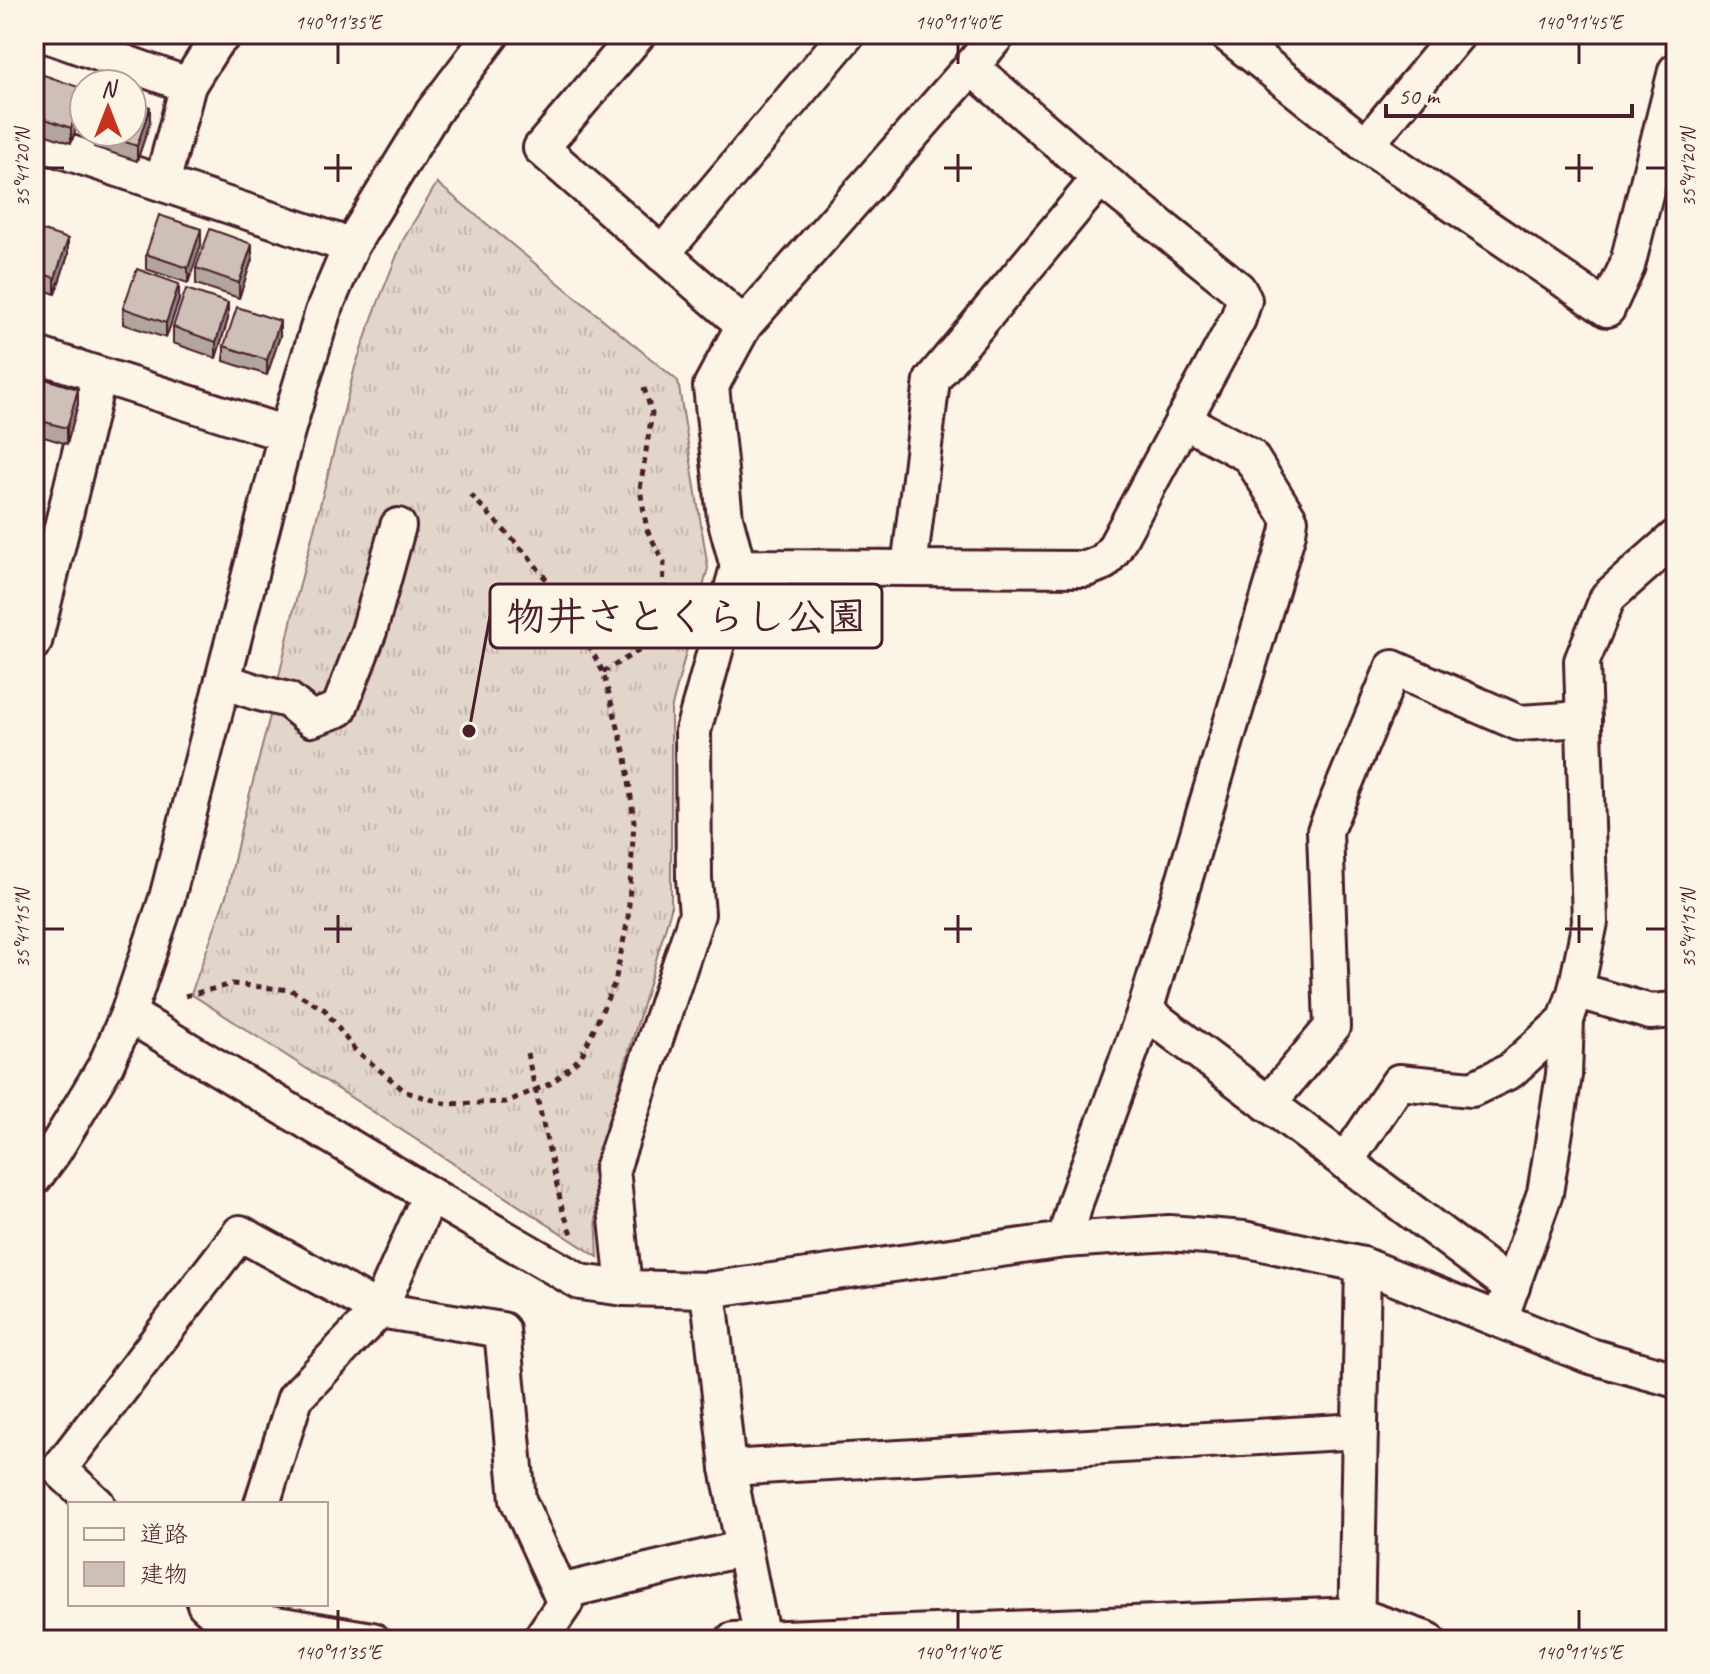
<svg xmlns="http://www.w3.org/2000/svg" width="1710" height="1674" font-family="Caveat,'Klee One',sans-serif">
	<defs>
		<pattern id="grass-tufts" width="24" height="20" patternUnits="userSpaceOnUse" patternTransform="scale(2)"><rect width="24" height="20" fill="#e2d5ca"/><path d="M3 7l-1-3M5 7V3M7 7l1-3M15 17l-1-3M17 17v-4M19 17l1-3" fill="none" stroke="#c3b6ae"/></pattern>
	</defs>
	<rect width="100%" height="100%" fill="#fcf5e5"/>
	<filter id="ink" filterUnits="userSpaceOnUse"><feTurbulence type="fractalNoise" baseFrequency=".0125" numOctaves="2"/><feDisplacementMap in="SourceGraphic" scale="16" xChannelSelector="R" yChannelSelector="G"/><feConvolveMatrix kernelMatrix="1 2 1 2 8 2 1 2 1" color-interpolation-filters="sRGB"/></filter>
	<g filter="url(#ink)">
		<path fill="url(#grass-tufts)" stroke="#967a7a" stroke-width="2" d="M437,183L678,381L708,568L671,710V909L594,1170L598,1257L191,994L227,893L242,824L273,704L295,604L355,367L374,313L403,240Z"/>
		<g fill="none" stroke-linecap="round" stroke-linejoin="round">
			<g stroke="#4a1f2b" stroke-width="40">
				<g id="minor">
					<path d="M44,34L188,85L162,183"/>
					<path d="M638,34L541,148L744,325"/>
					<path d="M1227,34L1366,145L1607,309L1627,266L1676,71"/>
					<path d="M971,67L1100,178L1238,289L1244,300L1238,319L1114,549L1104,562L1086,569L738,567L725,518L711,386L744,325L971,67L998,34"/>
					<path d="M188,85L214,44L224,34"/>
					<path d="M34,141L351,246"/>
					<path d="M1366,145L1458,34"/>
					<path d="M662,254L847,34"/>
					<path d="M34,354L286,434"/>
					<path d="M1676,537L1608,597L1582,661L1590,922L1576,990L1650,1012L1676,1010"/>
					<path d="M909,568L932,380L1100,178"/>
					<path d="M34,642L99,375"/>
					<path d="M223,681L256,692L288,700L311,719L339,709L369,631L398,526"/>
					<path d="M1145,1011L1512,1287"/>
					<path d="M128,1014L430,1195L580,1282L624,1288L707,1290L1065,1240L1169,1233L1244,1239L1363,1265L1587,1355L1676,1380"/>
					<path d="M1268,1104L1332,1027L1325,831L1393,668L1519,723L1584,719"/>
					<path d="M1345,1162L1399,1082L1472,1089L1510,1071L1566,1020"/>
					<path d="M34,1178L54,1151L106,1065L128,1014L167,898L286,434L323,312L351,246L433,112L492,34"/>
					<path d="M1065,1240L1076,1200L1145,1011L1288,533L1290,520L1250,456L1183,420"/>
					<path d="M624,1288L612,1169L697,914L694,879L693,731L738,567"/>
					<path d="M707,1290L711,1314L728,1468L762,1639"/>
					<path d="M1505,1305L1545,1193L1564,1075L1566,1020L1576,990"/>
					<path d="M728,1468L1360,1431"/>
					<path d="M97,1504L59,1469L240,1233L379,1310L502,1330L518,1500L565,1603L540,1640"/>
					<path d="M262,1504L295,1398L379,1310L430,1195"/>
					<path d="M560,1592L744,1548"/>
					<path d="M205,1604L216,1614L372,1640"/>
					<path d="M1356,1637L1363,1265"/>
					<path d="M733,1640L1356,1615L1428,1640"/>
				</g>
			</g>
			<g stroke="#4a1f2b" stroke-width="5" stroke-dasharray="6 6" stroke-linecap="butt">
				<path d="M644,388L652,413L640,489L647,530L664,562L662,637"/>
				<path d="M603,672L662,637L690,617"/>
				<path d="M185,996L232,984L291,990L325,1010L353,1048L406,1092L447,1104L506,1102L552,1083L581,1057L615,982L628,919L634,822L626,757L603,672L572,614L530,558L471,495"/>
				<path d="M527,1053L563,1212L574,1238"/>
			</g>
			<use href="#minor" stroke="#fcf5e5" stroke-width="34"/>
		</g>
		<g fill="#b2a59d" stroke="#4a1f2b" stroke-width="2">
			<path d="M34,95L84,105L71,143L34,131Z"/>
			<path d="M150,122L137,161L94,147V132H132Z"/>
			<path d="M34,228L68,255L55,294L34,286Z"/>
			<path d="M201,245L188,283L146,269V254Z"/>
			<path d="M252,259L239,298L196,284V268Z"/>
			<path d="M179,300L166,338L123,324V308Z"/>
			<path d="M228,319L216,358L173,343V327Z"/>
			<path d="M280,336L267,375L224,361V346Z"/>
			<path d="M34,381L78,404L67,444L34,434Z"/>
		</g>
		<g fill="#918680" stroke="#4a1f2b" stroke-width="2">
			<path d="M84,89V105L71,143V128Z"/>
			<path d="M150,107V122L137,161V146Z"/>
			<path d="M201,229V245L188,283V268Z"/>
			<path d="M68,239V255L55,294V278Z"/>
			<path d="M252,244V259L239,298V283Z"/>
			<path d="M179,284V300L166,338V323Z"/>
			<path d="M228,303V319L216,358V342Z"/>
			<path d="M280,321V336L267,375V360Z"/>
			<path d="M78,389V404L67,444V428Z"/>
		</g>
		<g fill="#cfc0b7" stroke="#4a1f2b" stroke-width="2">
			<path d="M41,74L84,89L71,128L34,115V95Z"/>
			<path d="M132,101L150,107L137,146L96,132H132Z"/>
			<path d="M159,215L201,229L188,268L146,254Z"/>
			<path d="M34,228L68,239L55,278L34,271Z"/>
			<path d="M210,229L252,244L239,283L196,268Z"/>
			<path d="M137,269L179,284L166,323L123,308Z"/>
			<path d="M186,289L228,303L216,342L173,327Z"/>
			<path d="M237,307L280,321L267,360L224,346Z"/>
			<path d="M35,376L78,389L67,428L34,419V381Z"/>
		</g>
	</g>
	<path fill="none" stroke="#4a1f2b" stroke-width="3" d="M338,44V64M958,44V64M1579,44V64M338,154V182M958,154V182M1579,154V182M44,168H64M324,168H352M944,168H972M1565,168H1593M1646,168H1666M338,915V943M958,915V943M1579,915V943M44,929H64M324,929H352M944,929H972M1565,929H1593M1646,929H1666M338,1610V1630M958,1610V1630M1579,1610V1630"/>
	<path fill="none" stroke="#4a1f2b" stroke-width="3" d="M469 731L490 616"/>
	<circle fill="#4a1f2b" stroke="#fcf5e5" stroke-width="3" cx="469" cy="731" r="8"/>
	<rect fill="#fcf5e5" stroke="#4a1f2b" stroke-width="3" x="490" y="584" width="392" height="64" rx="8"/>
	<g font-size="40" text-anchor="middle" font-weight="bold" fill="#4a1f2b">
		<text x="686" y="630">物井さとくらし公園</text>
	</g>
	<rect width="1710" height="1674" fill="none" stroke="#fcf5e5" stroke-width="88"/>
	<rect x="68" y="1502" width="260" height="104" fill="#fcf5e5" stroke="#b59f9b" stroke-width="2"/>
	<rect x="84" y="1528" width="40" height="12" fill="#fcf5e5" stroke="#b59f9b" stroke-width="2"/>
	<text x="140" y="1542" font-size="24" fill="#4a1f2b">道路</text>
	<rect x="84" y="1562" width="40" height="24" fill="#cfc0b7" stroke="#b59f9b" stroke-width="2"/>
	<text x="140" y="1582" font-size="24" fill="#4a1f2b">建物</text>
	<g transform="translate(108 108)"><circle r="38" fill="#fcf5e5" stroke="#b59f9b" stroke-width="2"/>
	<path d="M0-6L14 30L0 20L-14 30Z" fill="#c8321e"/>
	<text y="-12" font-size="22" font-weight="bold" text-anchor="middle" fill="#4a1f2b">N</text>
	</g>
	<path d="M1386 104v12h246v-12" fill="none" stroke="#4a1f2b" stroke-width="4"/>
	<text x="1398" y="104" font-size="24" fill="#4a1f2b" stroke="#fcf5e5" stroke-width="6" paint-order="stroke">50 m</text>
	<rect x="44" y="44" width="1622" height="1586" fill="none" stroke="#4a1f2b" stroke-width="3"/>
	<g font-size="20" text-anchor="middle" fill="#4a1f2b">
		<text x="338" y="29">140°11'35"E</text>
		<text x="958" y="29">140°11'40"E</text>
		<text x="1579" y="29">140°11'45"E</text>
		<text transform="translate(22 168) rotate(-90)" y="7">35°41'20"N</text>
		<text transform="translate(1688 168) rotate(-90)" y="7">35°41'20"N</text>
		<text transform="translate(22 929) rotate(-90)" y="7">35°41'15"N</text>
		<text transform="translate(1688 929) rotate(-90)" y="7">35°41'15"N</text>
		<text x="338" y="1659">140°11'35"E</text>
		<text x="958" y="1659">140°11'40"E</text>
		<text x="1579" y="1659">140°11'45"E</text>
	</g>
</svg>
